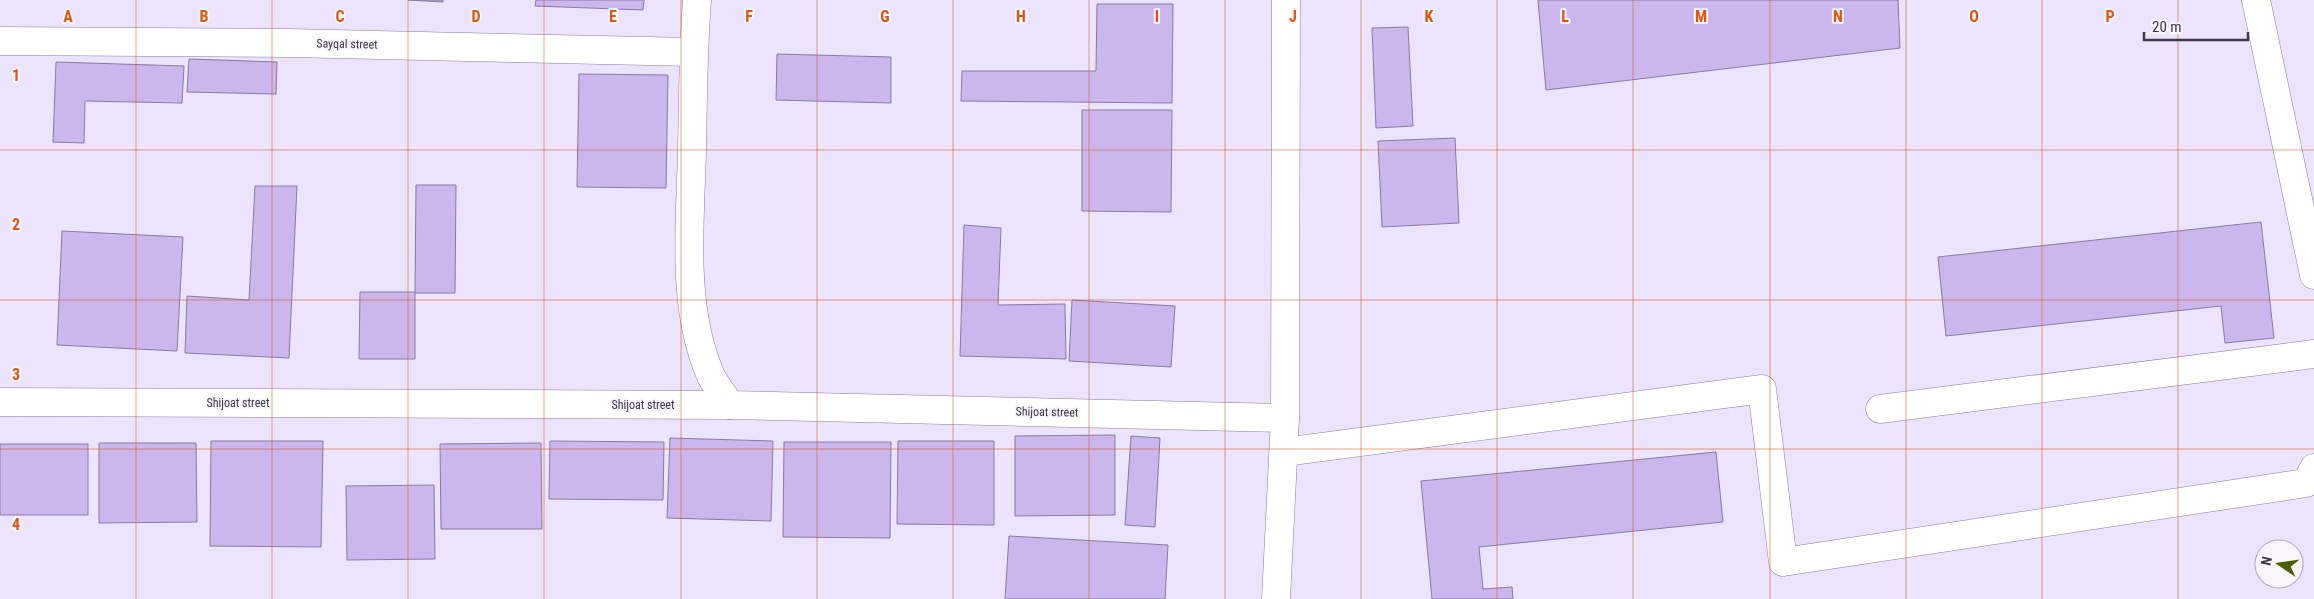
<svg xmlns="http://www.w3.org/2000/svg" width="2314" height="599" font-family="'Roboto Condensed',sans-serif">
	<rect width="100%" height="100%" fill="#ece3fd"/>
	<g fill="#cbb6ee" stroke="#897ba1">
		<path d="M408,0H443V2Z"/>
		<path d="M536,0H644L643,10L535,6Z"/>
		<path d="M1538,0H1898L1900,48L1546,90Z"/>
		<path d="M1097,4H1173L1172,103L961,101L962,71H1096Z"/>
		<path d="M1408,27L1413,126L1376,128L1372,28Z"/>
		<path d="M777,54L891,57V103L776,100Z"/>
		<path d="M189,59L277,62L276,94L187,92Z"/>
		<path d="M56,62L184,66L182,103L85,101L84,143L53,142Z"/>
		<path d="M579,74L668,75L666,188L577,187Z"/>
		<path d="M1082,110H1172L1171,212L1082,211Z"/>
		<path d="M1455,138L1459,223L1382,227L1378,141Z"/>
		<path d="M416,185H456L455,293H415Z"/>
		<path d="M255,186H297L289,358L185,353L187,296L249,300Z"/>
		<path d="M2261,222L2274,338L2225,343L2221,306L1946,336L1938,257Z"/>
		<path d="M964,225L1001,228L998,305L1065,304L1066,359L960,356Z"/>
		<path d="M62,231L183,237L177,351L57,345Z"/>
		<path d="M360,292H415V359H359Z"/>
		<path d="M1072,300L1175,306L1171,367L1069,361Z"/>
		<path d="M1115,435V515L1015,516V436Z"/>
		<path d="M1131,436L1160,438L1155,527L1125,525Z"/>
		<path d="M670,438L773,441L771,521L667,518Z"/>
		<path d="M211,441H323L321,547L210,546Z"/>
		<path d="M550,441L664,442L663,500L549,499Z"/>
		<path d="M898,441H994V525L897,524Z"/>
		<path d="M784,442H891L890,538L783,537Z"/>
		<path d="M99,443H196L197,522L99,523Z"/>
		<path d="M541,443L542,529H441L440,444Z"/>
		<rect x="0" y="444" width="88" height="71"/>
		<path d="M1716,452L1723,522L1479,547L1483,589L1512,587L1513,599H1432L1421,481Z"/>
		<path d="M434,485L435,559L347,560L346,486Z"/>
		<path d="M1009,536L1168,545L1165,599H1005Z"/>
	</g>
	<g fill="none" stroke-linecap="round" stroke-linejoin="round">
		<g stroke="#897ba2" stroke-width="29">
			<g id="minor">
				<path d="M697,0C693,51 693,101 692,152C690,225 681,308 711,376C716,386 724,396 730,405"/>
				<path d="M2256,0L2314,275"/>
				<path d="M0,41L289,43L693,52"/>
				<path d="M0,402L730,405L1285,418"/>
				<path d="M1880,409L2314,354"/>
				<path d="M1284,452L1762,389L1783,562L2306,483L2314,468"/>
				<path d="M1276,599L1285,418L1286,0"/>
			</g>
		</g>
		<use href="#minor" stroke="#fff" stroke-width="28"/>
	</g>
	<path fill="none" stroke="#df570f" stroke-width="1" stroke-opacity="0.55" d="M136,0V599M272,0V599M408,0V599M544,0V599M681,0V599M817,0V599M953,0V599M1089,0V599M1225,0V599M1361,0V599M1497,0V599M1633,0V599M1770,0V599M1906,0V599M2042,0V599M2178,0V599M0,150H2314M0,300H2314M0,449H2314"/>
	<g text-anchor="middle" stroke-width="4" stroke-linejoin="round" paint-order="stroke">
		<g font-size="12" fill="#3d3747" stroke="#f7f4fc">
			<text transform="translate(347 44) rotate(1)" y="4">Sayqal street</text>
			<text x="238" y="407">Shijoat street</text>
			<text x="643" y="409">Shijoat street</text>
			<text transform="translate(1047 412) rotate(1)" y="4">Shijoat street</text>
		</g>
	</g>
	<g font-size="16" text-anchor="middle" font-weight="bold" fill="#df570f" stroke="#f7f4fc" stroke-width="4" stroke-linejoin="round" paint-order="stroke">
		<text x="68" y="22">A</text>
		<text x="204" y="22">B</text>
		<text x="340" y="22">C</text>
		<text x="476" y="22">D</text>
		<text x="613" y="22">E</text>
		<text x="749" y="22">F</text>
		<text x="885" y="22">G</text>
		<text x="1021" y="22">H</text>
		<text x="1157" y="22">I</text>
		<text x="1293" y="22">J</text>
		<text x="1429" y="22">K</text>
		<text x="1565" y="22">L</text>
		<text x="1701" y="22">M</text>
		<text x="1838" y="22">N</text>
		<text x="1974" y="22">O</text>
		<text x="2110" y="22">P</text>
		<text x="16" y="81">1</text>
		<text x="16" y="230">2</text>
		<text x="16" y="380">3</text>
		<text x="16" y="530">4</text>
	</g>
	<g transform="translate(2279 564) rotate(283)"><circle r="24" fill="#f7f4fc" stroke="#ada8b4"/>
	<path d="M0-4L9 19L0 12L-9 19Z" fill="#4c5e02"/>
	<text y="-8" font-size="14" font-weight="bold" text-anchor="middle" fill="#3d3747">N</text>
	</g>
	<path d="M2144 32v8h104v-8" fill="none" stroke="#3d3747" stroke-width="2.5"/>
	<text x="2152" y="32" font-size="15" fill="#3d3747" stroke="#f7f4fc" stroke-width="4" paint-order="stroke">20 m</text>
</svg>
